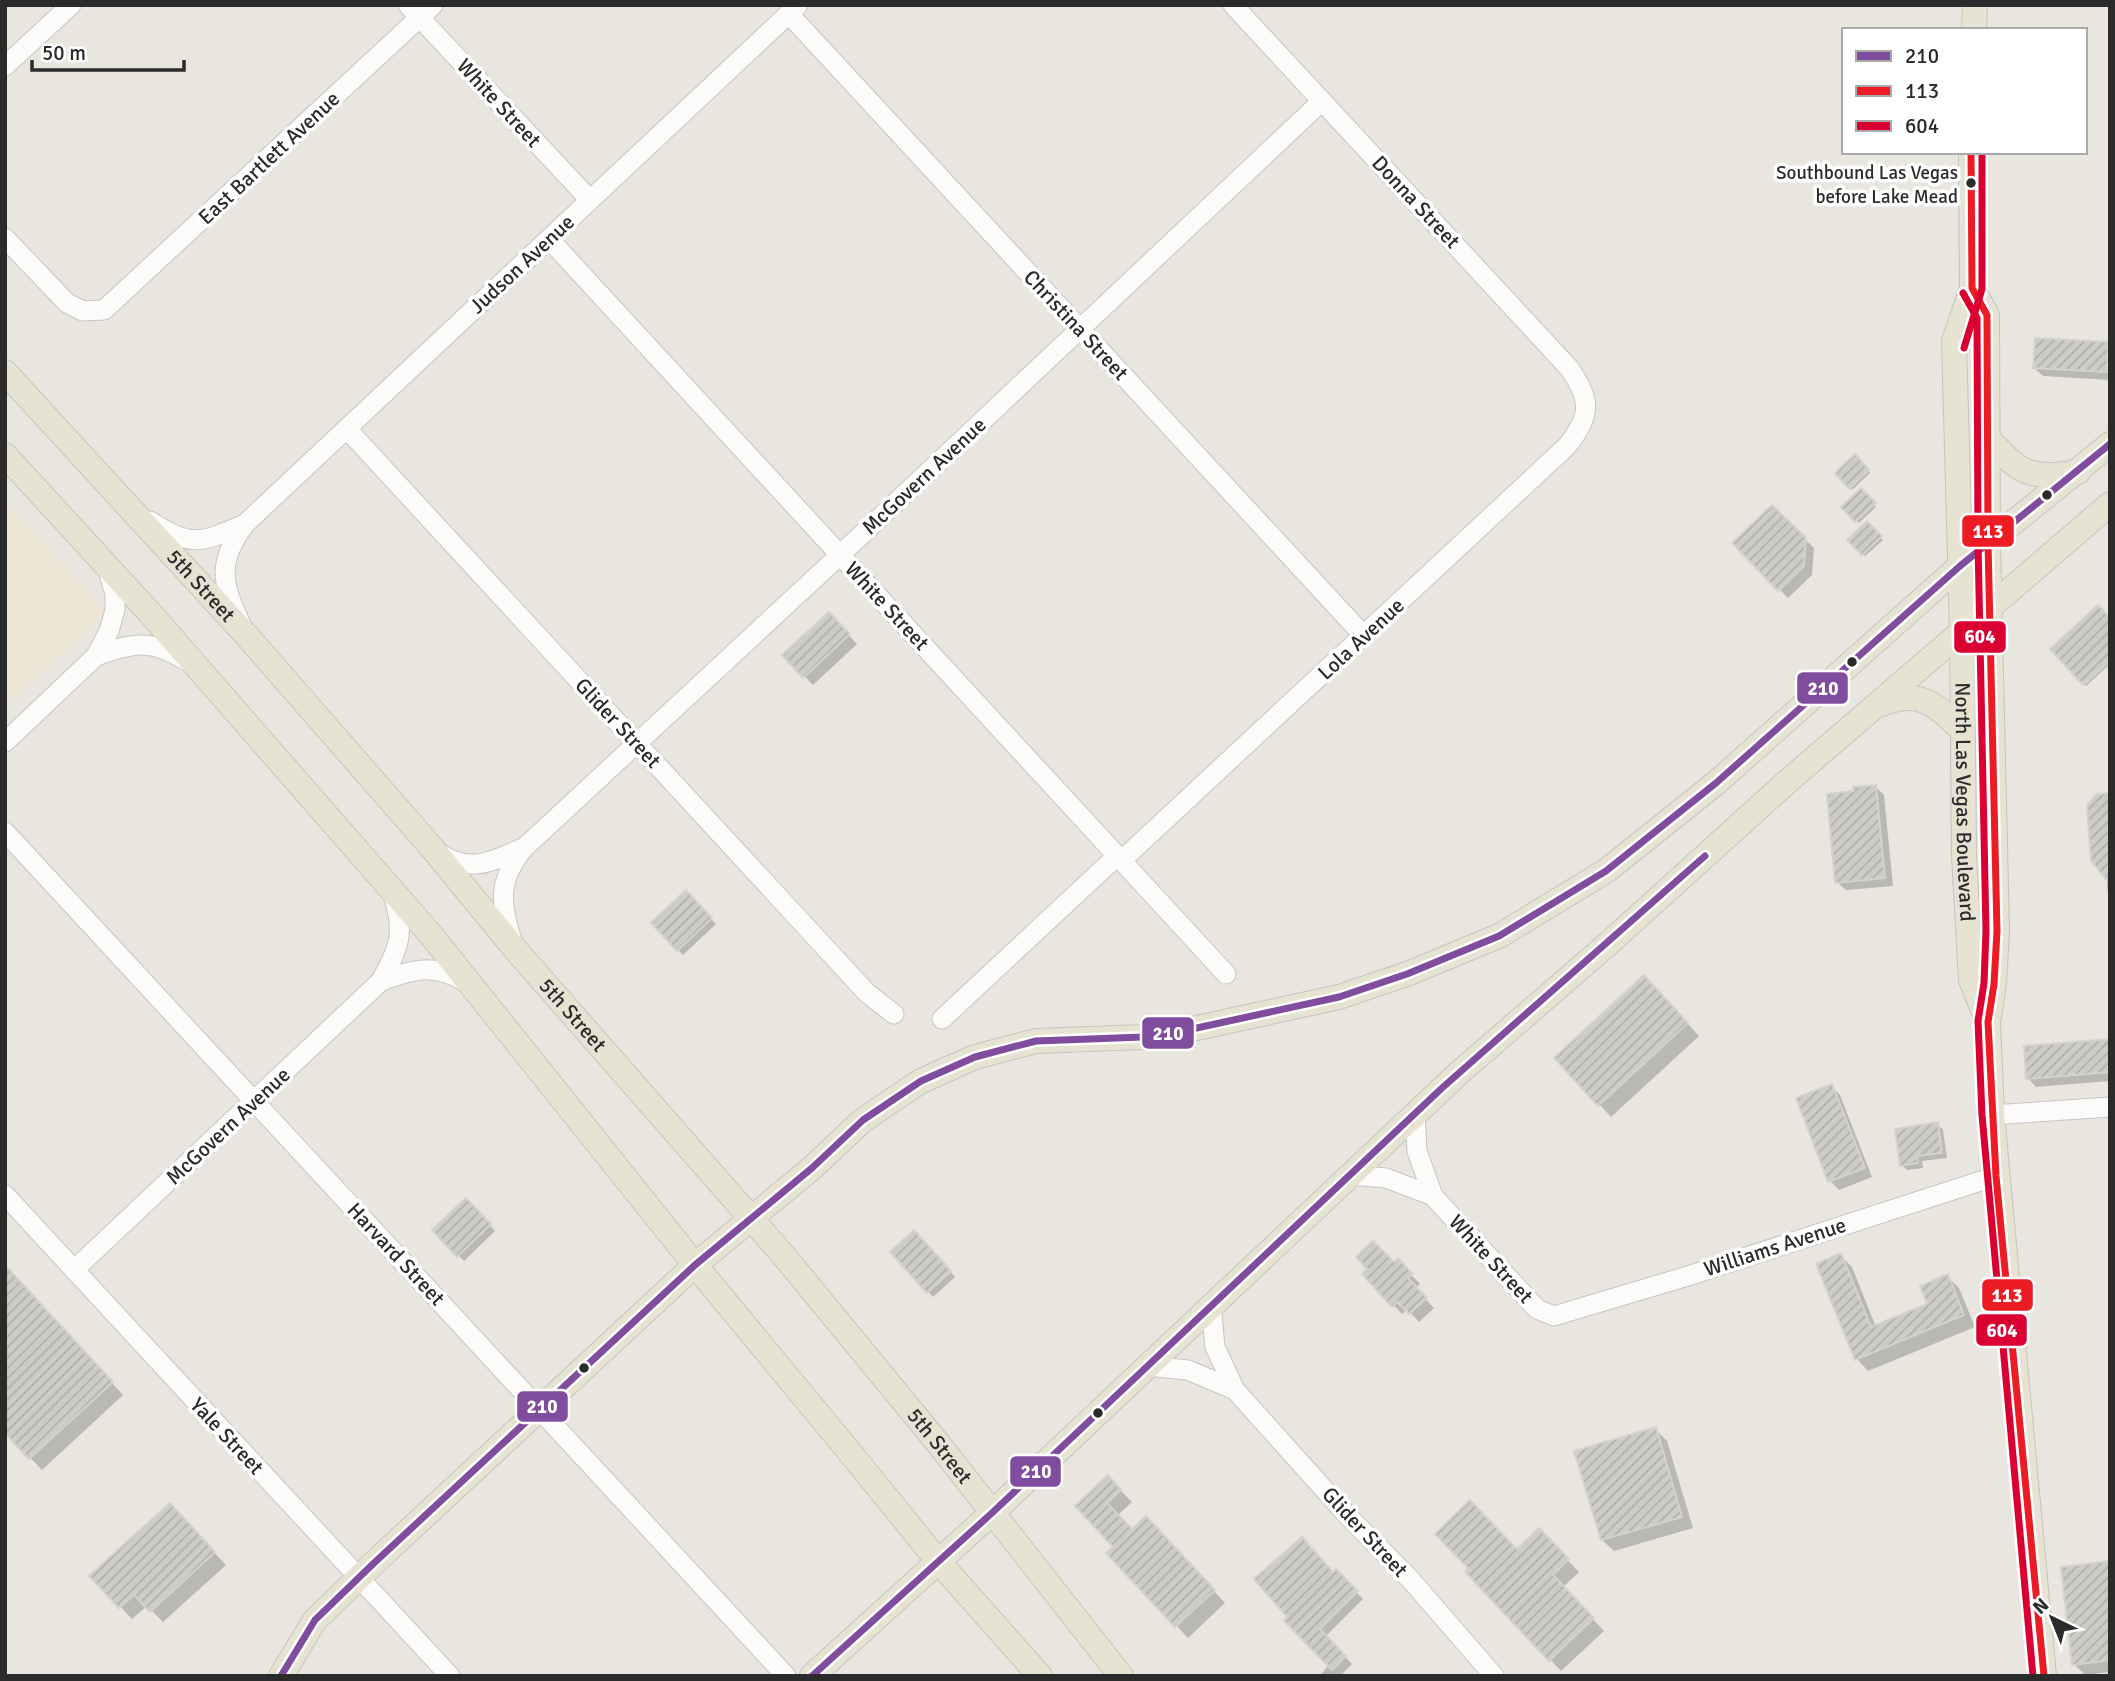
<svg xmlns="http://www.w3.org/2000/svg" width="2115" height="1681" font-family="Signika,sans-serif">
	<defs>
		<pattern id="building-hatch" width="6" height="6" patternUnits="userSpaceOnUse" patternTransform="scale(1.75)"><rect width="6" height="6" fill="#ceccc7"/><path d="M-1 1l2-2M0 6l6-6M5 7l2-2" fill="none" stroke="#b1afab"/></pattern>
	</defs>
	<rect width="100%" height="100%" fill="#e9e6e0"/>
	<path fill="#ede6d4" d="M5,503L105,612L5,705Z"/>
	<g fill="#0003">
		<path d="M2107,344L2110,346V380L2043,376L2034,368Z"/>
		<path d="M1855,457L1870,473L1852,490L1837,473Z"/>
		<path d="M1861,491L1876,507L1859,523L1843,507Z"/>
		<path d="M1772,507L1814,548L1812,575L1788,598L1735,543Z"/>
		<path d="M1867,523L1883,540L1865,556L1850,540Z"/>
		<path d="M829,614L857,644L813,685L784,655Z"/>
		<path d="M2110,621V664L2086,686L2052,649Z"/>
		<path d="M1876,787L1884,795L1893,886L1846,890L1837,882L1855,792Z"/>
		<path d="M2110,794V909L2106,876Z"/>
		<path d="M686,893L716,924L683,955L653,923Z"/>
		<path d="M1656,989L1699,1036L1611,1117L1557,1058Z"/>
		<path d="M2110,1041V1081L2036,1087L2028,1078Z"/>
		<path d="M1831,1086L1840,1095L1872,1177L1839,1190L1830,1181L1798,1099Z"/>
		<path d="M1937,1124L1943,1130L1947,1158L1922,1161L1923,1168L1907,1170L1902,1165Z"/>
		<path d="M466,1200L495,1231L464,1261L434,1230Z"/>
		<path d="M914,1232L955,1277L933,1297L892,1252Z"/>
		<path d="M1840,1255L1852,1267L1876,1327L1930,1305L1947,1276L1959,1288L1975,1327L1868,1371L1857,1359Z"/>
		<path d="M1398,1261L1420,1284L1415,1288L1434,1308L1419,1322L1407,1309L1402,1314L1364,1274L1394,1265Z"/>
		<path d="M5,1267L123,1395L42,1470L5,1431Z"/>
		<path d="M1655,1429L1667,1441L1693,1528L1614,1551L1602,1540Z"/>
		<path d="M1107,1477L1132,1502L1117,1516L1132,1531L1157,1530L1225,1603L1188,1638L1109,1553L1115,1547L1077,1506Z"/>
		<path d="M181,1517L226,1565L163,1622L147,1606L132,1619L92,1576Z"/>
		<path d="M1539,1530L1579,1572L1563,1587L1604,1631L1561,1671L1467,1572L1471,1568L1518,1551Z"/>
		<path d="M2110,1563V1672L2085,1675L2074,1664Z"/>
		<path d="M1336,1571L1363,1599L1325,1637L1352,1664L1340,1676H1320L1329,1664L1286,1621Z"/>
	</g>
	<g fill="url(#building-hatch)" stroke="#d4d2cc" stroke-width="2">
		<path d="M2035,338L2108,342L2107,372L2033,368Z"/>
		<path d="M1855,454L1869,470L1849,489L1835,473Z"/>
		<path d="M1861,488L1876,503L1855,522L1841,507Z"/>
		<path d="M1772,505L1806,538L1804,566L1778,591L1732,543Z"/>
		<path d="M1867,521L1882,536L1862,555L1847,540Z"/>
		<path d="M2098,605L2110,618V661L2083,685L2050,649Z"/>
		<path d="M829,612L850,634L803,678L782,655Z"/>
		<path d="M1876,785L1885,878L1835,883L1827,794L1854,791L1853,787Z"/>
		<path d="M2110,793V884L2091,861L2087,805L2097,794Z"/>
		<path d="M686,890L712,918L677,951L651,923Z"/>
		<path d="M1644,975L1688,1023L1598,1106L1554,1058Z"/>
		<path d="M2110,1039V1072L2026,1079L2024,1046Z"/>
		<path d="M1832,1084L1865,1168L1828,1182L1796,1098Z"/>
		<path d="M1938,1122L1942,1153L1917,1156L1918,1163L1900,1166L1895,1129Z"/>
		<path d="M466,1198L491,1224L457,1257L432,1230Z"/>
		<path d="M914,1230L951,1271L927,1293L890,1252Z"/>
		<path d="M1373,1241L1394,1262L1398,1258L1413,1274L1408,1278L1427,1298L1409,1314L1397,1302L1392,1307L1362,1274L1367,1269L1356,1257Z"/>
		<path d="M1841,1253L1871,1327L1927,1304L1920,1286L1948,1274L1964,1315L1855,1360L1816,1264Z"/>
		<path d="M5,1265L113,1382L29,1459L5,1433Z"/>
		<path d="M1656,1427L1682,1517L1601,1540L1574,1451Z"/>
		<path d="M1108,1475L1121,1490L1107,1503L1132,1529L1146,1516L1215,1590L1175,1627L1106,1553L1113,1547L1075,1506Z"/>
		<path d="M1470,1500L1517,1549L1539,1528L1569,1559L1553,1575L1594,1618L1549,1661L1465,1572L1468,1568L1435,1534Z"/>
		<path d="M170,1503L215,1552L150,1612L134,1595L119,1608L89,1576Z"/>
		<path d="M1302,1537L1333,1572L1336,1569L1358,1591L1320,1629L1346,1656L1332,1670L1284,1621L1287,1617L1254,1579Z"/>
		<path d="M2110,1561V1660L2072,1665L2061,1567Z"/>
	</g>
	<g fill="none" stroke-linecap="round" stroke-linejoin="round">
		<g stroke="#c6c5c6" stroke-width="21">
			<g id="minor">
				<path d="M408,5L590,200"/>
				<path d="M789,14L1364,636"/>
				<path d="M5,66L71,5"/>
				<path d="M5,238L67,303L83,311L104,310L433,5"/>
				<path d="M549,239L1226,974"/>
				<path d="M347,429L867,993L894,1014"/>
				<path d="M150,521C192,549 202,542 245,524"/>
				<path d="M241,624C221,584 217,560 246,523L798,5"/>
				<path d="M96,656C135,642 150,639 187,661"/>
				<path d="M5,742L96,656L109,631L115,610V594L108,570"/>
				<path d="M5,832L786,1676"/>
				<path d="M437,852C471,874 490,862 523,848"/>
				<path d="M1122,860L1567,446C1591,415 1592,401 1569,368L1233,5"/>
				<path d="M513,944C501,904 496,882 524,848L840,555L1322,101"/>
				<path d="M381,981C415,969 433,963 466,982"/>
				<path d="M942,1019L1117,856"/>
				<path d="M1415,1114L1417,1151L1433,1196L1537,1309L1554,1316L1688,1276L1996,1176"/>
				<path d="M1992,1115L2110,1107"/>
				<path d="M1350,1175L1386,1178L1433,1196"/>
				<path d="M5,1195L450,1676"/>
				<path d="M74,1270L381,981C400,945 405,934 393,894"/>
				<path d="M1211,1305L1215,1347L1235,1390L1348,1516L1410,1579L1494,1676"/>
				<path d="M1146,1366L1188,1370L1235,1390"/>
			</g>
		</g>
		<g stroke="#c5c4c1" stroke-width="26">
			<g id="major">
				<path d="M1974,30L1975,5"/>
				<path id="s1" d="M1971,152L1972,288L1954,341L1962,631L1964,856L1971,980L1987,1020"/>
				<path d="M1972,288L1987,315L1988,543L1997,931L1994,984L1988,1022L1992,1115L2044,1676"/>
				<path id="s2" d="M5,372L248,637L432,848L515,949L784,1256L937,1442L1121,1676"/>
				<path d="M1987,437C2020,473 2028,480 2078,472"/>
				<path d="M5,455L150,613L431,935L695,1265L852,1455L938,1561L1040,1676"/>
				<path d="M1882,704C1920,688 1936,705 1962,730"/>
				<path d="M281,1676L315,1620L374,1563L695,1265L812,1168L863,1120L921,1081L975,1057L1036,1041L1143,1037L1183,1031L1339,997L1407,974L1499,936L1606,871L1716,783L1960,566L2110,444"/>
				<path d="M812,1676L993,1512L1460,1072L1609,943L1787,782L2110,504"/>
			</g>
		</g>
		<use href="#minor" stroke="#fcfbfa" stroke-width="19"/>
		<use href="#major" stroke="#e7e3d3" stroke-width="24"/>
		<g stroke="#fff" stroke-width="12">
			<g id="bus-1">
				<path d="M281,1676L315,1620L374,1563L695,1265L812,1168L863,1120L921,1081L975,1057L1036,1041L1143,1037L1183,1031L1339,997L1407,974L1499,936L1606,871L1716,783L1960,566L2110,444"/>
				<path d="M812,1676L993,1512L1442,1088L1705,856"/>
			</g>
		</g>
		<g stroke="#fff" stroke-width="12">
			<path id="bus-2" d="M1971,152L1972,288L1987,315L1988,543L1997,931L1994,984L1988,1022L1996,1176L2044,1676"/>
		</g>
		<g stroke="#fff" stroke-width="12">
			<g id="bus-3">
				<path d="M1963,293L1977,318L1978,543L1986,931L1984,983L1978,1021L1982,1115L2033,1676"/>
				<path d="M1964,348L1982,289V152"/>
			</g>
		</g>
		<use href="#bus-1" stroke="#804c9e" stroke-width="7"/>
		<use href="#bus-2" stroke="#ed1b24" stroke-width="7"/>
		<use href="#bus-3" stroke="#da0032" stroke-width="7"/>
	</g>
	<g fill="#2b2b2b" stroke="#fff" stroke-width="2.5">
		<circle cx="1971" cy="183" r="6"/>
		<circle cx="2047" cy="495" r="6"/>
		<circle cx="1852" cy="662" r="6"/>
		<circle cx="584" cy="1368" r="6"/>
		<circle cx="1098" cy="1413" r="6"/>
	</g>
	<g text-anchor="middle" stroke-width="7" stroke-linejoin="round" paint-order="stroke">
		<g font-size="19" fill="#2b2b2b" stroke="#fff" text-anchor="end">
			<text x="1958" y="179">Southbound Las Vegas<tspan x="1958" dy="24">before Lake Mead</tspan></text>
		</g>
		<g font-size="21" fill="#2b2b2b" stroke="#fff">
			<text transform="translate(499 103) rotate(47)" y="7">White Street</text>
			<text transform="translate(269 158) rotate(-43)" y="7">East Bartlett Avenue</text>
			<text transform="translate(1416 202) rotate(47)" y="7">Donna Street</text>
			<text transform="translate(522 264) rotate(-43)" y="7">Judson Avenue</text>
			<text transform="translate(1076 325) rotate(47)" y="7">Christina Street</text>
			<text transform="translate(924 476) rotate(-43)" y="7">McGovern Avenue</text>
			<text dy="7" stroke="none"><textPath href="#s2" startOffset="290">5th Street</textPath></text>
			<text transform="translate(887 606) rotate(47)" y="7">White Street</text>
			<text transform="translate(1361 639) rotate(-43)" y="7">Lola Avenue</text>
			<text transform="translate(618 723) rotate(47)" y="7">Glider Street</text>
			<text dy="7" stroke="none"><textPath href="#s1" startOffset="653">North Las Vegas Boulevard</textPath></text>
			<text dy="7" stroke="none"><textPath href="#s2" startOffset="858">5th Street</textPath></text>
			<text transform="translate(228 1126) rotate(-43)" y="7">McGovern Avenue</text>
			<text transform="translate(1775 1247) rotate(-18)" y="7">Williams Avenue</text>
			<text transform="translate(396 1254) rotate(47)" y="7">Harvard Street</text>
			<text transform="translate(1491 1259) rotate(47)" y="7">White Street</text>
			<text transform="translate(227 1436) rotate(47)" y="7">Yale Street</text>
			<text dy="7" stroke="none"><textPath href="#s2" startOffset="1424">5th Street</textPath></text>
			<text transform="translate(1365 1532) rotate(47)" y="7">Glider Street</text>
		</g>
	</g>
	<g stroke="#fff" stroke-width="2.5">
		<rect x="1961" y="514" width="54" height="34" rx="7" fill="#ed1b24"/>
		<rect x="1953" y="620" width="54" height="34" rx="7" fill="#da0032"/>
		<rect x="1796" y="671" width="53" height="34" rx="7" fill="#804c9e"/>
		<rect x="1141" y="1016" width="54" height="34" rx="7" fill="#804c9e"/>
		<rect x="1981" y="1278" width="53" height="34" rx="7" fill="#ed1b24"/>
		<rect x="1975" y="1313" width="53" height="34" rx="7" fill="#da0032"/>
		<rect x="516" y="1390" width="53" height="33" rx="7" fill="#804c9e"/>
		<rect x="1009" y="1455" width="53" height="33" rx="7" fill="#804c9e"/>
	</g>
	<g font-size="19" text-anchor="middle" font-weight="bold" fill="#fff">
		<text x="1988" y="538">113</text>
		<text x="1980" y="643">604</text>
		<text x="1823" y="695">210</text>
		<text x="1168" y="1040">210</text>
		<text x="2007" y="1302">113</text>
		<text x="2002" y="1337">604</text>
		<text x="542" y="1413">210</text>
		<text x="1036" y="1478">210</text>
	</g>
	<rect width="2115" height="1681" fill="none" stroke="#2b2b2b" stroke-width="14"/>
	<rect x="1842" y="28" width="245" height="126" fill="#ffffff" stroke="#aaaaaa" stroke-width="2"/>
	<rect x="1856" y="51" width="35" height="10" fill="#804c9e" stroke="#aaaaaa" stroke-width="2"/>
	<text x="1905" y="63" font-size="21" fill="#2b2b2b">210</text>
	<rect x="1856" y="86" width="35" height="10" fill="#ed1b24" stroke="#aaaaaa" stroke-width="2"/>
	<text x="1905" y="98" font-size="21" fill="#2b2b2b">113</text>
	<rect x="1856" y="121" width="35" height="10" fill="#da0032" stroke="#aaaaaa" stroke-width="2"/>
	<text x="1905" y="133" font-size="21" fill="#2b2b2b">604</text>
	<g transform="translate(2052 1618) rotate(317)" stroke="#ffffff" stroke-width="5" paint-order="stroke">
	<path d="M0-5L12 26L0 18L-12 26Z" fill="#2b2b2b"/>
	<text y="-10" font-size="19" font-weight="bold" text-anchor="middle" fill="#2b2b2b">N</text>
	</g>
	<path d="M32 60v10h152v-10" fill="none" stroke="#2b2b2b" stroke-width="3.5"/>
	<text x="42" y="60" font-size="21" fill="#2b2b2b" stroke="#ffffff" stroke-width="5" paint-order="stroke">50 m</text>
</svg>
